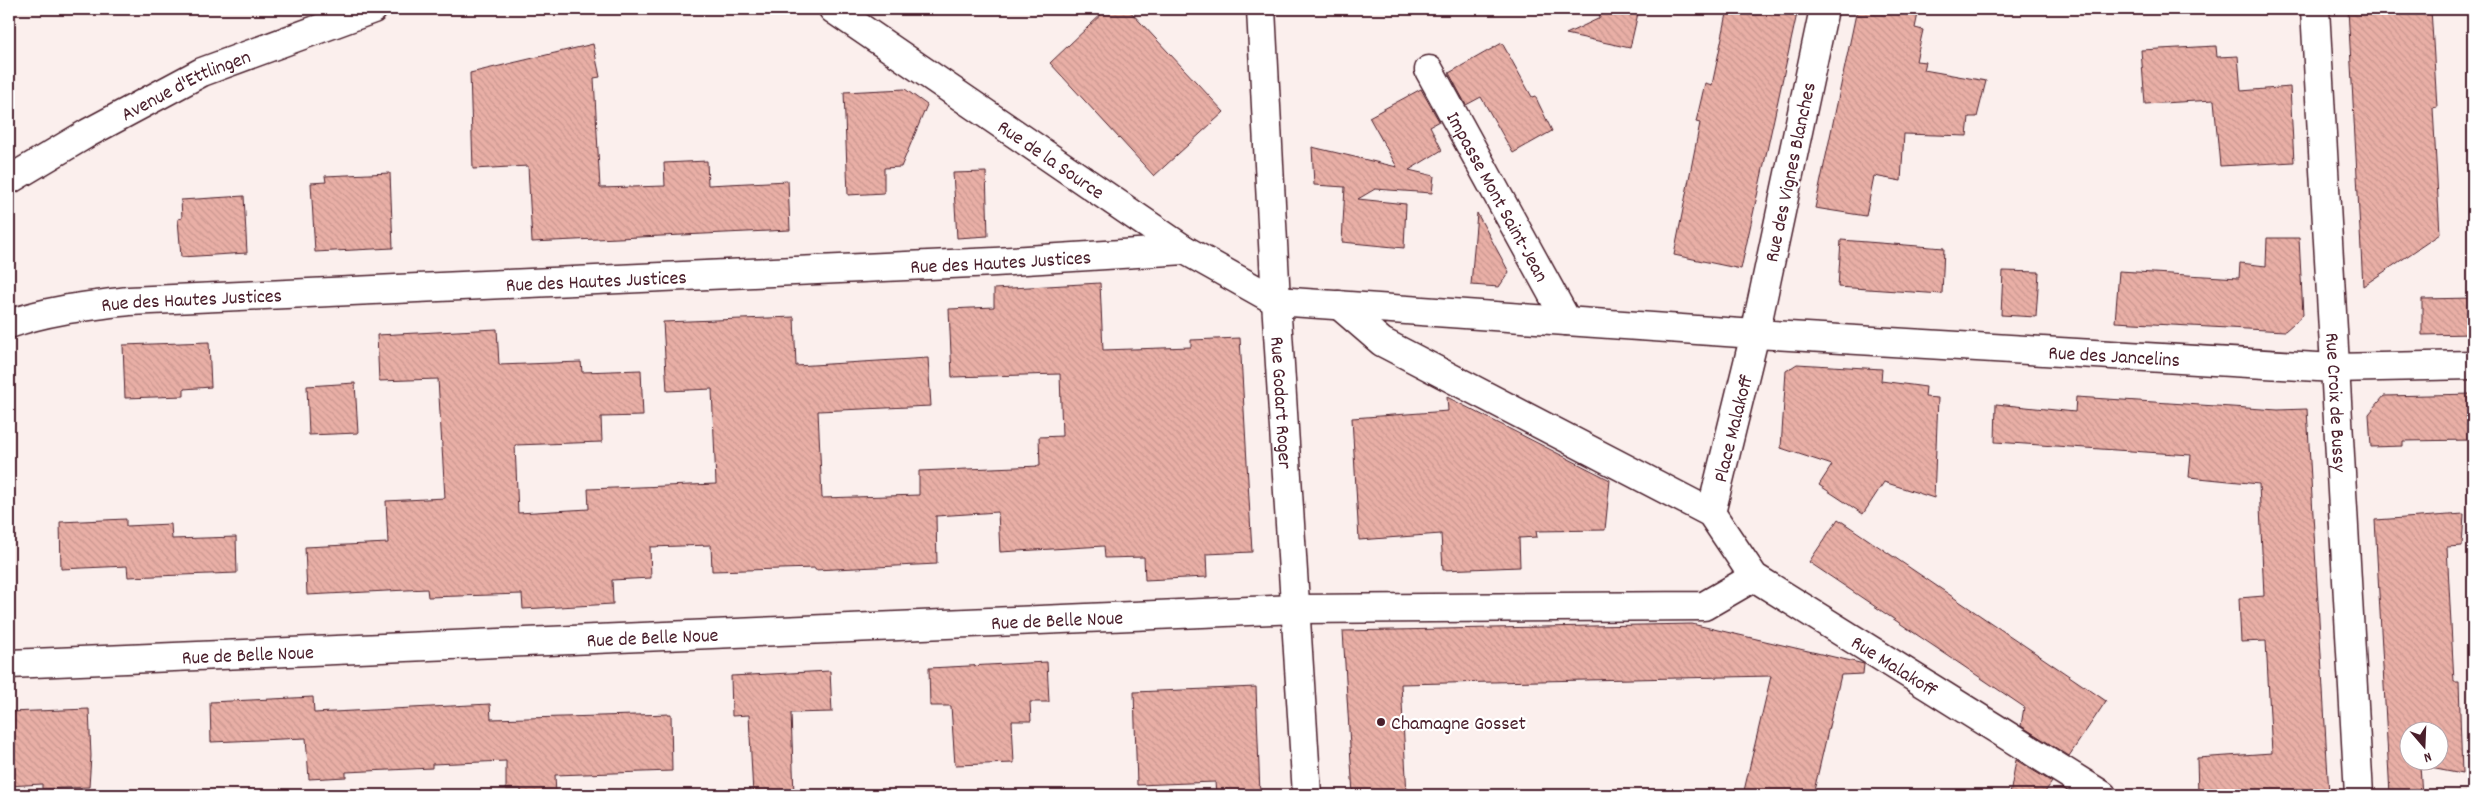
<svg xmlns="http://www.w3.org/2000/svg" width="2482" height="804" font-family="Dekko,sans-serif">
	<defs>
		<pattern id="building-back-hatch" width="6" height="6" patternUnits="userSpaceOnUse" patternTransform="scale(1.25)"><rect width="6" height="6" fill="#e9afa6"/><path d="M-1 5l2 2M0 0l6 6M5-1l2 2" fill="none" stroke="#c9968f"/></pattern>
	</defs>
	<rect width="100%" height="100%" fill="#fbefed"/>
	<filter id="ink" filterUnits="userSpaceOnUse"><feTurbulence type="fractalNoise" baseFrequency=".02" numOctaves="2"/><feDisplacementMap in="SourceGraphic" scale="10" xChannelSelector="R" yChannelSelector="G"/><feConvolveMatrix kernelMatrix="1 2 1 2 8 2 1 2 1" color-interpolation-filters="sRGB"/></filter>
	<g filter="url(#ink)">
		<g fill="url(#building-back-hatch)" stroke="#4a1f2b" fill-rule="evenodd">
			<path d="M1107,9H1128L1224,112L1154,176L1050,63Z"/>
			<path d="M1598,9H1639L1630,48L1566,34L1600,18Z"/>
			<path d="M1728,9H1798L1741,269L1674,255L1700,123L1696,122L1705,83L1712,85Z"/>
			<path d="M1857,9H1919L1915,28L1923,30L1916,61L1926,62L1924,70L1986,81L1977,117H1969L1967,136L1904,134L1901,181L1874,176L1866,216L1815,208Z"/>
			<path d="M2348,9H2431L2437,107L2433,108L2440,234L2363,286Z"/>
			<path d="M1502,43L1532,97L1535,96L1552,131L1513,153L1481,97L1466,105L1449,73Z"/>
			<path d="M593,44L600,77L594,78L600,188L665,186L664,163L707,161L708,185L788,181L790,230L532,242L528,166L473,169L470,73Z"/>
			<path d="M2216,46L2217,57L2238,56L2241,91L2290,87L2294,162L2220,166L2214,100L2145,104L2141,50Z"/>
			<path d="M905,89L927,105L901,167L884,168V193L848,195L844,92Z"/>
			<path d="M1421,89L1439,121L1430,126L1442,150L1409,170L1434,176L1432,193L1375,189L1358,199L1406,204L1404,248L1342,242L1345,187L1314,185L1312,147L1397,167L1369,117Z"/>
			<path d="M986,172L988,236L957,238L953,173Z"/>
			<path d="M390,173L393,248L315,252L311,183L326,182L325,176Z"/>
			<path d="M244,196L247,253L181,257L178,219L182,218L181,200Z"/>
			<path d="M1477,213L1509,272L1499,287L1471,285Z"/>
			<path d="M2267,238H2299L2303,315L2285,331L2115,322L2119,271L2239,278L2240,263L2266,266Z"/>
			<path d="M1841,240L1944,248L1942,294L1838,287Z"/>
			<path d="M2003,271L2039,272L2036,317L2001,315Z"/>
			<path d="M1100,283L1103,350L1191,347V340L1240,338L1252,552L1206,554L1207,577L1145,580L1144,557L1105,558L1104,546L1000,552L998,512L936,516L937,564L815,570V568L712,571L711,545L650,547L651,578L612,580L613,604L523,609L522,594L428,597L427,589L307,595L305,547L388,543L386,501L445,498L438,379L379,381L377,335L497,329L499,365L581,362L582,372L641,370L643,416L601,417L602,442L515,445L518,513L589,509L588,489L716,484L712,389L667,391L663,322L794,317L796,366L928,358L931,406L818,411L822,498L919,495V471L1040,466L1039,437L1062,436L1060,374L952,377L949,309L994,307V289Z"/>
			<path d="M2473,298V334L2422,335V299Z"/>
			<path d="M209,342L211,387L184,389V396L125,398L123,345Z"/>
			<path d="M1797,364L1882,369L1881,381L1926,387L1925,397L1938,398L1934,498L1884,482L1863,514L1819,485L1832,465L1781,448L1786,371Z"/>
			<path d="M355,383L358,433L309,435L307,386Z"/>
			<path d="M2473,394V440L2403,441V446L2371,447L2369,414L2384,396Z"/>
			<path d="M1447,397L1610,480L1605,530L1536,531L1537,537L1519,538L1520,567L1443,570L1441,534L1359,540L1352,418L1448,411Z"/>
			<path d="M2076,397L2278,410L2307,409L2329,795H2198L2197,758L2272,753L2266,641L2241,642L2239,598L2264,596L2259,484L2189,477L2191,455L1995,442L1996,404L2075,412Z"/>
			<path d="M2464,514L2462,546L2447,547L2454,682H2459L2462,774L2420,766L2422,795H2390L2375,520ZM2410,732H2440V762H2410Z"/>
			<path d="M126,519V526L171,524L172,539L236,537L237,573L128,577L127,566L61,569L60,522Z"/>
			<path d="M1838,519L2106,701L2069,756L2021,726L2024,707L1809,562Z"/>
			<path d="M1692,624L1864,664L1863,674L1841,675L1813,795H1743L1771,676L1401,684L1407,795H1353L1343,631Z"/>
			<path d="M1047,662L1049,702H1030L1031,721H1012L1014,763L955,765L951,706H930L929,668Z"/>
			<path d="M830,671L832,712L791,713L794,795H753L749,715L732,716L731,676Z"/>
			<path d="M1256,687L1260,795H1216L1215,782L1137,785L1134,692Z"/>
			<path d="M313,697L314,713L490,704L491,719L671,714L672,771L555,775L556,795H521V789H506V761L432,764V768L346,772V777L309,779L306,738L211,742L210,702Z"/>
			<path d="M89,709L91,756L89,787L42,789V784L9,786V712Z"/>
			<path d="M2016,760L2052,782L2043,795H2010Z"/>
		</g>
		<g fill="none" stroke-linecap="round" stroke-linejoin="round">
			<g stroke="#4a1f2b" stroke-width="31">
				<g id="minor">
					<path id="s1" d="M833,9L1185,250L1276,301L1755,334L1711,513"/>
					<path id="s2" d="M1261,9L1276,301L1307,795"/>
					<path id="s3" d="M1824,9L1755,334L2334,368L2473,365"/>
					<path id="s4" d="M2315,9L2359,795"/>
					<path id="s5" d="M1429,70L1567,321"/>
					<path id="s6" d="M1339,305L1382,342L1711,513L1754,577L2102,795"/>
					<path id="s7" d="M9,324C48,310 88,306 129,301L995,262L1185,250"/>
					<path id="s8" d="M9,664L1296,609L1704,606L1754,577"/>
				</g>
			</g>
			<g stroke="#4a1f2b" stroke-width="31">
				<g id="tertiary">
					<path id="s9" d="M9,180L88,133L202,72L373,9"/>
				</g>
			</g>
			<use href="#minor" stroke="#fff" stroke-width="28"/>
			<use href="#tertiary" stroke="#fff" stroke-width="28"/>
		</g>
	</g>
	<circle fill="#4a1f2b" stroke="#fff" stroke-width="2" cx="1381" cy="722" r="5"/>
	<g text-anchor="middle" stroke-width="4.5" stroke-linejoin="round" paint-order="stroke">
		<g font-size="20" fill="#4a1f2b" stroke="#fff">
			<text dy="7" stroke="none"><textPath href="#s9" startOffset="201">Avenue d'Ettlingen</textPath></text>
			<text dy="7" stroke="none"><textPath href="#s1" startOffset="265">Rue de la Source</textPath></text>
			<text transform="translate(1789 172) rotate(-78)" y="7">Rue des Vignes Blanches</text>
			<text dy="7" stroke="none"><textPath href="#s5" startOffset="144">Impasse Mont Saint-Jean</textPath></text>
			<text dy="7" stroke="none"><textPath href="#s7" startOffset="995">Rue des Hautes Justices</textPath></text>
			<text dy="7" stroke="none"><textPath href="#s7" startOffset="590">Rue des Hautes Justices</textPath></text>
			<text dy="7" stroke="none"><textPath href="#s7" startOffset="185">Rue des Hautes Justices</textPath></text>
			<text dy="7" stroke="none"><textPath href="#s3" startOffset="692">Rue des Jancelins</textPath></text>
			<text dy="7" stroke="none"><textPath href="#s2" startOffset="394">Rue Godart Roger</textPath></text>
			<text dy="7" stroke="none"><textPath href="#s4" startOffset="394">Rue Croix de Bussy</textPath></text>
			<text transform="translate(1732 428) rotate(-76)" y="7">Place Malakoff</text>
			<text dy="7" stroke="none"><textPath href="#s8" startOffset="1049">Rue de Belle Noue</textPath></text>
			<text dy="7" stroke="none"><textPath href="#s8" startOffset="644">Rue de Belle Noue</textPath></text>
			<text dy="7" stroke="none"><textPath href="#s8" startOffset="239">Rue de Belle Noue</textPath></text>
			<text dy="7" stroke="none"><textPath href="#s6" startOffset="671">Rue Malakoff</textPath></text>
		</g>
		<g font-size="20" fill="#4a1f2b" stroke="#fff" text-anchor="start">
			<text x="1391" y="729">Chamagne Gosset</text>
		</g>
	</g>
	<rect width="2482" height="804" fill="none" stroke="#fff" stroke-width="30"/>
	<rect x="15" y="15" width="2452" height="774" fill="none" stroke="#4a1f2b" stroke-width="2" filter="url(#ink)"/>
	<g transform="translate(2424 746) rotate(161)"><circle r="24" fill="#ffffff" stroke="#b7a5aa"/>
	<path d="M0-4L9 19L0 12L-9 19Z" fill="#4a1f2b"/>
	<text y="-8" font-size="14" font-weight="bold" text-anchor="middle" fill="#4a1f2b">N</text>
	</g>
</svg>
